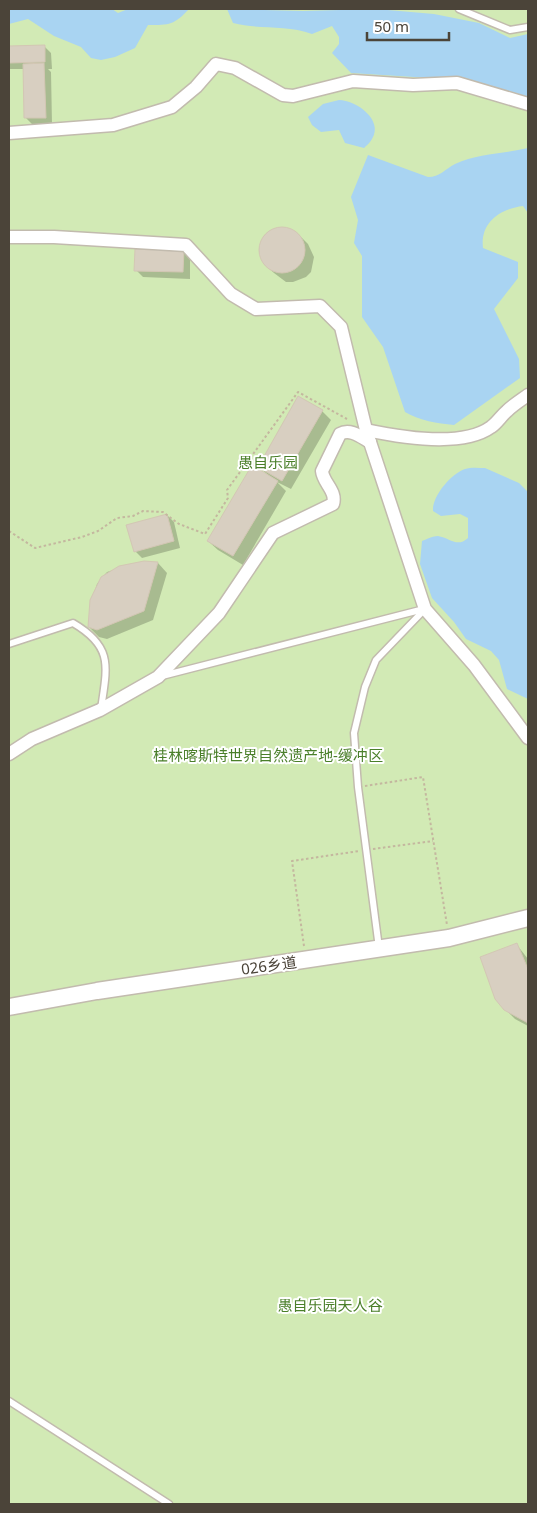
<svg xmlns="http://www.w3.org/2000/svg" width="537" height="1513" font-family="'Noto Sans','Noto Sans SC',sans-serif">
	<rect width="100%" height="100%" fill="#f6f3ec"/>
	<rect fill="#d2eab5" x="9" y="9" width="519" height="1495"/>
	<g fill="#a9d4f2">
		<path d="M9,9H112L118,13L128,9H189C174,25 170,25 148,25L135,48L115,57L101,60L91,58L81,47L54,36L28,19L9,24Z"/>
		<path d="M227,9L303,11L376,9L434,14L479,23L510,38L528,34V97L461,80L351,73L332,53L339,44V37L332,26L312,34C286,24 259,30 233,23Z"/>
		<path d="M339,100C356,100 384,120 372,139C370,143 366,146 364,148L345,143L339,130L321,132L312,125L308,117L323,104Z"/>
		<path d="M528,148V213L523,206C499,209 480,223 483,248L518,262V278L494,309L519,359L520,378L454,425C437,423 420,421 405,412L383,347L362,317V256L354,243L358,220L351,197L368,155L428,177C440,177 445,169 455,164C478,153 504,154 528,148Z"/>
		<path d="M485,468L519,483L528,492V699L507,689L499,660L491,651L466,639L454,622L432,598L420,564L422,541C427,539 433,536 438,536C450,538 457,548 468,538V518L460,514L441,516L433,511C432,496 451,474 465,469C471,467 479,468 485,468Z"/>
	</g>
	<g fill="#0003">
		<path d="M44,46L51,53L52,69H48L51,72L52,124L33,125L26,118L24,69H9V47Z"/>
		<path d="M284,228L298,234L308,244L314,257L311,272L306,277L293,282H286L274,273L264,264L259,250L264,236L269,231Z"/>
		<path d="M183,252L190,259V279L143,277L136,270Z"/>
		<path d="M322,411L331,420L291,489L277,482L286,491L243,565L218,550L208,541L268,475L259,467Z"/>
		<path d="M167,515L174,522L180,548L142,558L135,551Z"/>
		<path d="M136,563H158L167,573L153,620L107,639L99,637L89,627L92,600L97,584L107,572Z"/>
		<path d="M517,945L528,959V1026L515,1019L505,1009Z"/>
	</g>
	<g fill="#d8cfc1" stroke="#d3c7b4">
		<path d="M45,45V62L9,63V46Z"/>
		<path d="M44,63L46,118H24L23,64Z"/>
		<circle cx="282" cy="250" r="23"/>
		<path d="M135,249L184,250L183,272L134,271Z"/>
		<path d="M298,396L323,410L282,481L258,467Z"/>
		<path d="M252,465L278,481L233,556L207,541Z"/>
		<path d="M167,514L174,541L134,552L126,525Z"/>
		<path d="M144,561L158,562L144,611L97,630L88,627L90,600L101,577L119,566Z"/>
		<path d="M517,943L528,969V1023L504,1010L495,999L480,957Z"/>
	</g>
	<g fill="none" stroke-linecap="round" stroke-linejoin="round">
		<g stroke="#c2bbae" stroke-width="9">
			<g id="service">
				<path d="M459,9L510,30L528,27"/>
				<path d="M9,644L73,623C114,647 107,667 101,709"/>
				<path d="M162,676L424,609"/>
				<path d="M379,948L358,787L354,733L365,687L376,660L425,609"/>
				<path d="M9,1401L169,1504"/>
			</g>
		</g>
		<g stroke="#c2bbae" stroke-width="15">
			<g id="minor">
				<path d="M9,133L113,125L172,107L196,87L216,64L235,68L283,95L293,96L353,81L413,85L457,83L528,104"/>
				<path d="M9,237H54L186,245L231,294L256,309L320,306L341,327L366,430L425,609L474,665L528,738"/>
				<path d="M366,430C399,437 462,448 491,427C497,423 501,416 507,411C513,405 521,400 528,395"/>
				<path d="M9,754L32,739L100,710L158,677L219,613L273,533L333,504C337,491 323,483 322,471L340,434C350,428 361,437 370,442"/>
			</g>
		</g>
		<g stroke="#c2bbae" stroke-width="19">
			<path id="tertiary" d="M9,1007L97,991L449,938L528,918"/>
		</g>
		<g stroke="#c4b79f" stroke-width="2" stroke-dasharray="2.5 2.5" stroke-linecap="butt">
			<path d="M9,531L35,548L82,537L98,531L117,518L133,516L143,511L163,512L179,524L205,534L228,498L227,490L298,392L347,419"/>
			<path d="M365,786L423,777L447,925"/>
			<path d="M373,849L433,841"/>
			<path d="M304,946L292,861L359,851"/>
		</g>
		<use href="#service" stroke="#fff" stroke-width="6"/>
		<use href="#minor" stroke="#fff" stroke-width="12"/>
		<use href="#tertiary" stroke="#fff" stroke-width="16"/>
	</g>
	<g text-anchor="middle" stroke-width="4" stroke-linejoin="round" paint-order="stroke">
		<g font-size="15" fill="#4a7f2a" stroke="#fff">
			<text x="268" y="468">愚自乐园</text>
			<text x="268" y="761">桂林喀斯特世界自然遗产地-缓冲区</text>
			<text x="330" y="1311">愚自乐园天人谷</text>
		</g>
		<g font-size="15" fill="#4b4439" stroke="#fff">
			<text transform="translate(269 966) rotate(-8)" y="5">026乡道</text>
		</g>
	</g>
	<rect width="537" height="1513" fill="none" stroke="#4b4439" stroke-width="20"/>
	<path d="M367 32v8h82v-8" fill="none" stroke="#4b4439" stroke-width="2.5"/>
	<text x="374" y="32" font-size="15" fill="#4b4439" stroke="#ffffff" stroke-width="4" paint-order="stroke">50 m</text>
</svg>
